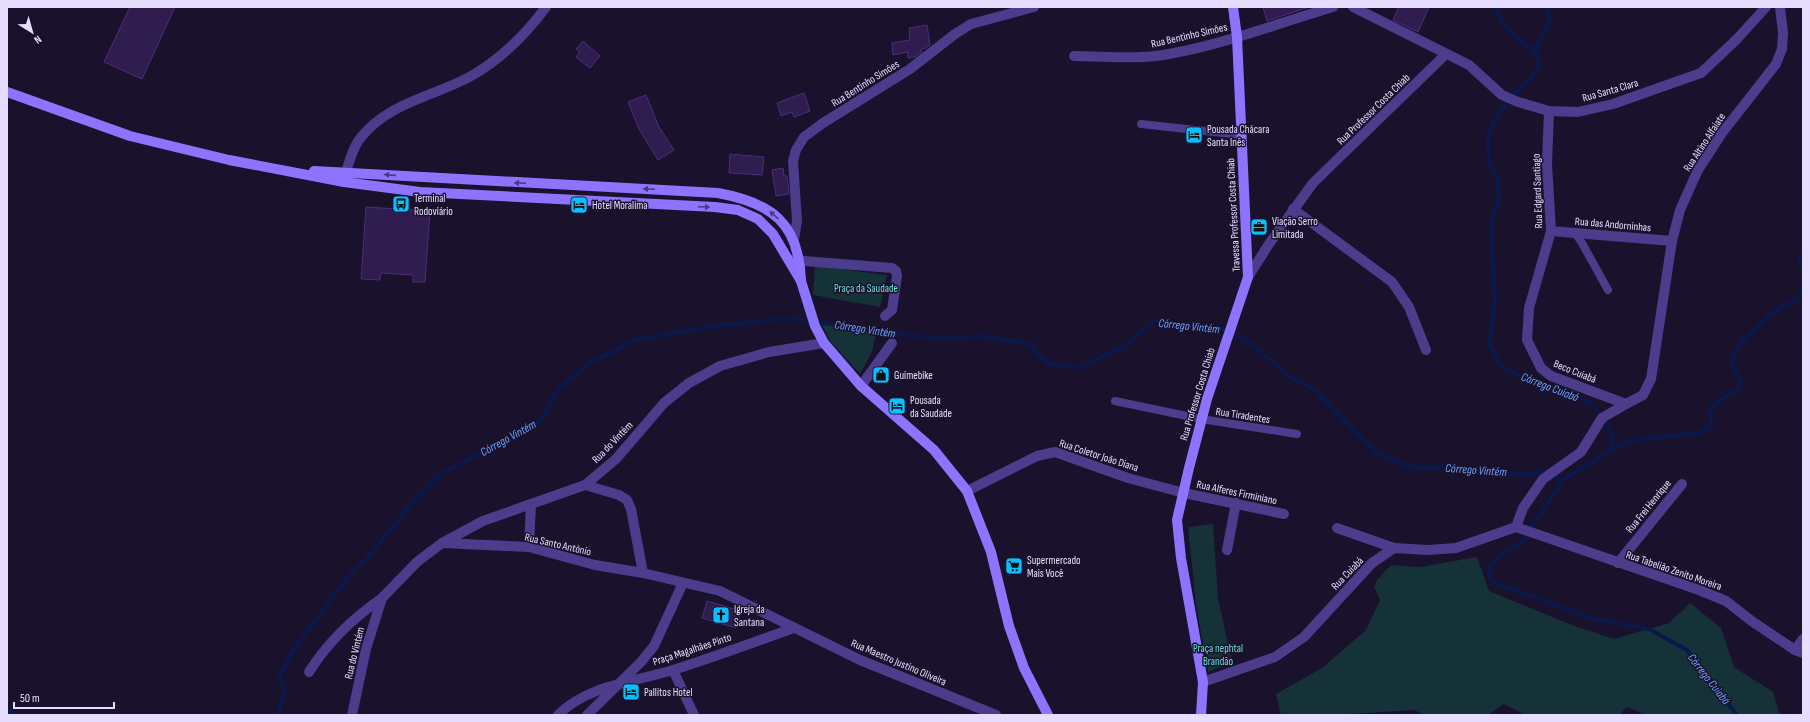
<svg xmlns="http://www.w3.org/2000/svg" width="1810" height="722" font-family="'Sofia Sans Condensed',sans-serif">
	<rect width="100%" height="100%" fill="#1a112c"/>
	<g fill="#143237">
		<path d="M815,266L887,275L880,307L813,295Z"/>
		<path d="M822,324L876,333L872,352L860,374L830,341Z"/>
		<path d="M1213,524L1218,598L1232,662L1208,672L1196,605L1188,527Z"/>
		<path d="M1477,557L1489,591L1572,625L1614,639L1669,623L1690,603L1721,628L1734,667L1773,692L1780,715H1646L1627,707L1619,715H1525L1504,704L1488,715H1426L1414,710L1332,715H1281L1276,694L1322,668L1366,630L1380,600L1374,587L1377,580L1391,565L1420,567Z"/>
	</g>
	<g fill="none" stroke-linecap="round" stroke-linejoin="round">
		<g stroke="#0b184c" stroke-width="4">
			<path d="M1496,7C1501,29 1518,40 1535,50L1539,64L1530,80L1510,99L1496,117L1488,137L1489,165L1498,178L1499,196L1491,225L1495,303L1489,344L1501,365L1526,380L1570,394L1590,403L1605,419L1613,439L1609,451L1563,480L1522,541L1497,558L1490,568V577L1495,583L1594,619L1649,629L1687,650L1737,715"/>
			<path d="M1535,50L1550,20L1548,7"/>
			<path d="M1803,250L1799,262L1803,267"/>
			<path d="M1609,450L1630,441L1699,433C1712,426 1713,423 1710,408L1740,387V380L1732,363L1740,343L1772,313L1796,299L1803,289"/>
			<path d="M7,710L19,715"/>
			<path d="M278,715L285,688L279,678L292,652L349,575L373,552L408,507L441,473L500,444L541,420L558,389L588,364L635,340L714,326L768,320L797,319L913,336L944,338L982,336L1029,344L1047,363L1077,368L1126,346L1154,321L1221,328L1248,341L1290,377L1316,391L1377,453L1411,467L1454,468L1530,475L1545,470L1563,480"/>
		</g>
	</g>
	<g fill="#2e1d4e" stroke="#492f7a">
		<path d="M130,7H175L142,79L104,62Z"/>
		<path d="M1263,7H1309L1267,21Z"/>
		<path d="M1399,7H1429L1418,32L1393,20Z"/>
		<path d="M927,25L930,45L926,48L921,49L922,52L915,57L908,58V52L893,55L892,43L910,40L909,28Z"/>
		<path d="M583,41L600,56L590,68L576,57L580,52L576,49Z"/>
		<path d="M804,93L810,111L794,117L792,112L781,116L777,103Z"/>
		<path d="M646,95L659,127L674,150L658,160L639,129L628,102Z"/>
		<path d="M730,154L764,157L762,175L729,173Z"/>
		<path d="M783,168L784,176H787L789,194L776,196L772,170Z"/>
		<path d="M366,207L430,211L425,282H413V275L381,273L380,280L361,279Z"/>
		<path d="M707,601L741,611L736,628L702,618Z"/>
	</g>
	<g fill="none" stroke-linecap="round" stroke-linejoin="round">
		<g stroke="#4b3c8c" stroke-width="8">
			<path d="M1141,124L1241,135"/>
			<path d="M1575,233L1582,243L1608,290"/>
			<path d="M1115,401L1201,419L1297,434"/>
		</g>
		<g stroke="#4b3c8c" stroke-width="10">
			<path d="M1353,7L1469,65L1502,95L1518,102L1549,111L1578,112L1613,104L1701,73L1737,39L1766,7"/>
			<path d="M1074,56C1105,56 1138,60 1169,54C1225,44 1279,23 1333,7"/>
			<path d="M1549,111L1547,164L1551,231L1529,308L1527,340L1541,368L1551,376L1626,404L1643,395L1651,379L1672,241L1680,210L1698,170L1722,133L1776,64L1782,49L1783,33L1780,7"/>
			<path d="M346,172C350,160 353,146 362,136C390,102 436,96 473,75C502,58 526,34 546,7"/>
			<path d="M1293,209L1392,282L1409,307L1426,350"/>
			<path d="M1551,231L1672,241"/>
			<path d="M794,240L797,221L793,161L796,150L804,137L823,123L910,69L955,34L971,24L1034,7"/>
			<path d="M791,260L892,268L896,271L897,276L892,310L885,316"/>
			<path d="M1248,277L1269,244L1313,183L1446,54"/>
			<path d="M861,386L892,343"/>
			<path d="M585,485L619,495L627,500L631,509L643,573"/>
			<path d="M967,491L1037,456L1055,452L1128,478L1184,493L1284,514"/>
			<path d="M1516,527L1523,508L1543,479L1581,452L1602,418L1626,404"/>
			<path d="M1337,528L1394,548"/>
			<path d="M442,543L529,547L595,565L643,573L720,591L860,660L996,715"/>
			<path d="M529,547L531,504"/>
			<path d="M1227,550L1236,503"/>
			<path d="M1618,563L1682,484"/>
			<path d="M1795,650L1803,639"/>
			<path d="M673,670L694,715"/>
			<path d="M309,672C328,642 353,618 382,598"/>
			<path d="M1203,682L1275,657L1304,637L1372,563L1394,548L1428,550L1456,548L1516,527L1699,590L1726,601L1753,622L1795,650L1803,653"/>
			<path d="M352,715L366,649L382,598L417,562L442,543L483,521L585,485L616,459L664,403L689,383L720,366L769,352L824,343"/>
			<path d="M558,715C588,685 634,682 673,670C714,657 754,642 794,628"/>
			<path d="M587,715L641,662L654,646L683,583"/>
		</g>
		<g stroke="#8d74ff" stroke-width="10">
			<path d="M7,92L130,136L229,160L344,182L420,192L715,207L738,210L758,219L773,234L801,281L815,326L824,343L861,386L934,450L967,491L991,552L1009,626L1024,668L1048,715"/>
			<path d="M314,171L718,193C772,203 799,223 801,281"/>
			<path d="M1201,715L1203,682L1181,558L1177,520L1189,468L1207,399L1248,277L1237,37L1233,7"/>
		</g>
	</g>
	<defs><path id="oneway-solid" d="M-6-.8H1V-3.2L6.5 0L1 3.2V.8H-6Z"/></defs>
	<g fill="#483980">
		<use href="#oneway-solid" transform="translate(390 175) rotate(-176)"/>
		<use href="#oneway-solid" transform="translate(520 183) rotate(-177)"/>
		<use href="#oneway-solid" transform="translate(649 189) rotate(-177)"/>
		<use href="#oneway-solid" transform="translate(704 207) rotate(3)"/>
		<use href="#oneway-solid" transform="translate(774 215) rotate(-138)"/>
	</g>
	<defs>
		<g id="hotel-square" transform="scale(0.9)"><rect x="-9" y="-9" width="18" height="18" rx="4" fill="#09c0ff" stroke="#1a112c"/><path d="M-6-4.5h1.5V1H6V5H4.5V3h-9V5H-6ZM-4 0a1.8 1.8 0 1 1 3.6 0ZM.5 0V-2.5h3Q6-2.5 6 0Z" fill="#111"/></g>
		<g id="bus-square" transform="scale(0.9)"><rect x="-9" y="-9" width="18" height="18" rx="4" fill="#09c0ff" stroke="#1a112c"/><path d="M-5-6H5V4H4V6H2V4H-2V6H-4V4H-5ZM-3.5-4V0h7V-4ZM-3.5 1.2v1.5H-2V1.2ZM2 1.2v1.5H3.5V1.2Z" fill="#111"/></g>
		<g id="office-square" transform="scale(0.9)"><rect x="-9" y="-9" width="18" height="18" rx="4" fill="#09c0ff" stroke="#1a112c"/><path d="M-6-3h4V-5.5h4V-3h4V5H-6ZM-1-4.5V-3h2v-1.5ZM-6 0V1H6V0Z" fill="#111"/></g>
		<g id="shop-square" transform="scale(0.9)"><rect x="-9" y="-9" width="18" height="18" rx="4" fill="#09c0ff" stroke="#1a112c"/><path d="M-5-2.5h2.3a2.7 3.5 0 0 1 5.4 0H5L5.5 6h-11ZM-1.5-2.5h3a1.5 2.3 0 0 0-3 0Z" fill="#111"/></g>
		<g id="supermarket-square" transform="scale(0.9)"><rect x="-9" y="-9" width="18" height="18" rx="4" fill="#09c0ff" stroke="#1a112c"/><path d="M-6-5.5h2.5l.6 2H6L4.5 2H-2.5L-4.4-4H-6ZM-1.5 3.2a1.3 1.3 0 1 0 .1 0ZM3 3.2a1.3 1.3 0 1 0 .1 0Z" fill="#111"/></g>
		<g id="church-square" transform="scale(0.9)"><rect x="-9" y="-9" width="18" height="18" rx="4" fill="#09c0ff" stroke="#1a112c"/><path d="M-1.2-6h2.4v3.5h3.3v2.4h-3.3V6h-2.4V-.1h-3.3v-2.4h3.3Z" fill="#111"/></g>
	</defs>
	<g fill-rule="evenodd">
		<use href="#hotel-square" x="1194" y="135"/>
		<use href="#bus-square" x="401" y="204"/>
		<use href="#hotel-square" x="579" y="205"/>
		<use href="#office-square" x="1259" y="227"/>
		<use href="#shop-square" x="881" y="375"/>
		<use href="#hotel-square" x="897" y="406"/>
		<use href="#supermarket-square" x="1014" y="566"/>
		<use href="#church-square" x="721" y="615"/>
		<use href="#hotel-square" x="631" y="692"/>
	</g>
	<g text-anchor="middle" stroke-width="3" stroke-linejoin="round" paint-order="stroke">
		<g font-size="11" fill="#e6ddff" stroke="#1a112c">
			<text transform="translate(1189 35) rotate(-13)" y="4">Rua Bentinho Simões</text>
			<text transform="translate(865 83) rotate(-32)" y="4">Rua Bentinho Simões</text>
			<text transform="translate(1610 90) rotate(-16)" y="4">Rua Santa Clara</text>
			<text transform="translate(1373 109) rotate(-44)" y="4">Rua Professor Costa Chiab</text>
			<text transform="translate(1704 142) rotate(-57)" y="4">Rua Altino Alfaiate</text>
			<text transform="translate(1537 191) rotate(-92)" y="4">Rua Edgard Santiago</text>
			<text transform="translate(1233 215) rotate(-93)" y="4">Travessa Professor Costa Chiab</text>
			<text transform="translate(1613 224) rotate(5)" y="4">Rua das Andorninhas</text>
			<text transform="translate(1575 371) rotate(22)" y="4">Beco Cuiabá</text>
			<text transform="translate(1197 394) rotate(-73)" y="4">Rua Professor Costa Chiab</text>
			<text transform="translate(1243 415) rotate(9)" y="4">Rua Tiradentes</text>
			<text transform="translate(612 442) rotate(-46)" y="4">Rua do Vintém</text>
			<text transform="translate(1099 455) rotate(18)" y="4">Rua Coletor João Diana</text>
			<text transform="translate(1237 492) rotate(12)" y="4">Rua Alferes Firminiano</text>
			<text transform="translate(1648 506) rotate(-51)" y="4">Rua Frei Henrique</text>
			<text transform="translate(558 544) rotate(13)" y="4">Rua Santo Antônio</text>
			<text transform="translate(1674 570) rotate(19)" y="4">Rua Tabelião Zenito Moreira</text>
			<text transform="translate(1347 573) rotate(-46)" y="4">Rua Cuiabá</text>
			<text transform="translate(692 649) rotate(-18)" y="4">Praça Magalhães Pinto</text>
			<text transform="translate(354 653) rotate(-76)" y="4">Rua do Vintém</text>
			<text transform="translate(899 662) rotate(23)" y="4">Rua Maestro Justino Oliveira</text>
		</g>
		<g font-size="11" fill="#e6ddff" stroke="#1a112c" text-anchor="start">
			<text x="1207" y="133">Pousada Chácara<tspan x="1207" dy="13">Santa Inês</tspan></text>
			<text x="414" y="202">Terminal<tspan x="414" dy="13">Rodoviário</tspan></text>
			<text x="592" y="209">Hotel Moralima</text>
			<text x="1272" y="225">Viação Serro<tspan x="1272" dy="13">Limitada</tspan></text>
			<text x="894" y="379">Guimebike</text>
			<text x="910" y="404">Pousada<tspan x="910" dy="13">da Saudade</tspan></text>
			<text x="1027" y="564">Supermercado<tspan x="1027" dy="13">Mais Você</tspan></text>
			<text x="734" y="613">Igreja da<tspan x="734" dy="13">Santana</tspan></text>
			<text x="644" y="696">Pallitos Hotel</text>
		</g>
		<g font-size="11" fill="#65e2d6" stroke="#1a112c">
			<text x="866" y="292">Praça da Saudade</text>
			<text x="1218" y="652">Praça nephtal<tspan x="1218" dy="13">Brandão</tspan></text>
		</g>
		<g font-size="12" font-style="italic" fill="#6ba3ff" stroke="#1a112c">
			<text transform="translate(1189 326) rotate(6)" y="4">Córrego Vintém</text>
			<text transform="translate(865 329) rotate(9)" y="4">Córrego Vintém</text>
			<text transform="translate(1550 387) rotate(21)" y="4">Córrego Cuiabá</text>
			<text transform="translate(508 438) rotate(-29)" y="4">Córrego Vintém</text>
			<text transform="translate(1476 470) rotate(4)" y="4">Córrego Vintém</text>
			<text transform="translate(1709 679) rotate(52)" y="4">Córrego Cuiabá</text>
		</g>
	</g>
	<rect width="1810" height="722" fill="none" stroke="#e6ddff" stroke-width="16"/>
	<g transform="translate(32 32) rotate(143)" stroke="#1a112c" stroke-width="3" paint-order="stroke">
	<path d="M0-3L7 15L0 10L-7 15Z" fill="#e6ddff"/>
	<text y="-6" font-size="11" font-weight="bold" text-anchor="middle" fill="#e6ddff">N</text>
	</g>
	<path d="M14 702v6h100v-6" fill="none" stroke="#e6ddff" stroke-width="2"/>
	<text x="20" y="702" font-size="12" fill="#e6ddff" stroke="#1a112c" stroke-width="3" paint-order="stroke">50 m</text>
</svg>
